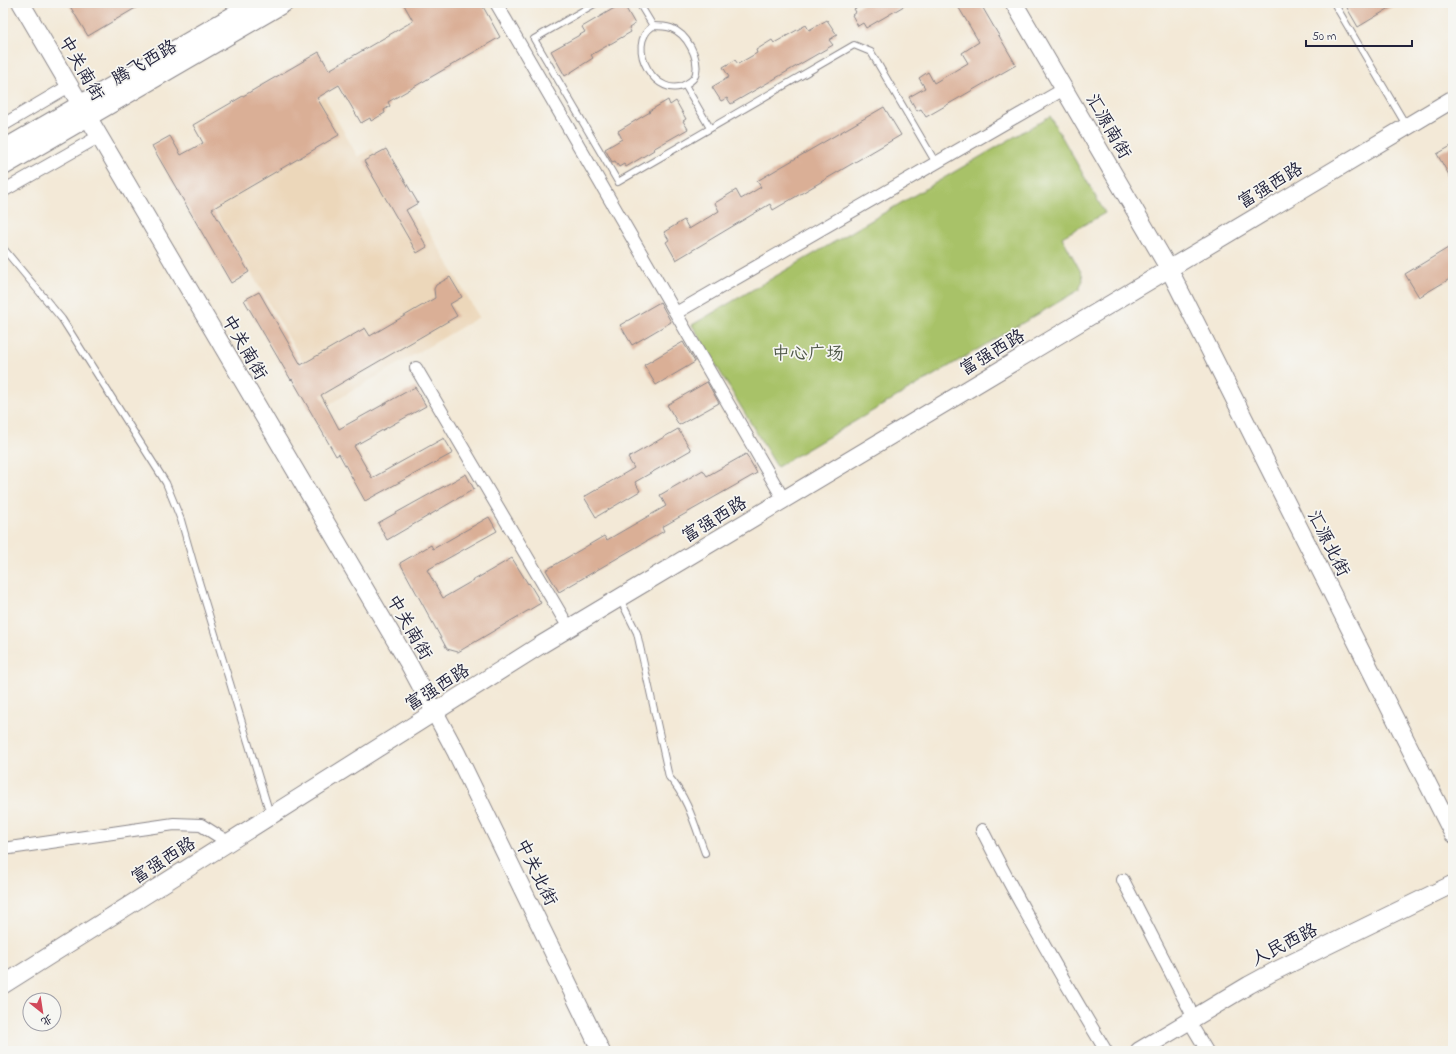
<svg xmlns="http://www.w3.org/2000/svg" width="1456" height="1054" font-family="'Indie Flower','LXGW WenKai TC',sans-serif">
	<rect width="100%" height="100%" fill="#f6f6f2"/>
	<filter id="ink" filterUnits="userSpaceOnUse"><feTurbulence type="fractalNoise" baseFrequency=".025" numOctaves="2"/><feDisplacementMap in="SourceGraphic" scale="8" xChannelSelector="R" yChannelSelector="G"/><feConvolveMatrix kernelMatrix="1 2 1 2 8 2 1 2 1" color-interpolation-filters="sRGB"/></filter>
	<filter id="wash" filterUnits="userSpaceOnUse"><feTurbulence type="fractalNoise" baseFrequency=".012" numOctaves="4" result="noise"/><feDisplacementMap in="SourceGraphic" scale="16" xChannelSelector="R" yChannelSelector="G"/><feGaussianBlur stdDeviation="0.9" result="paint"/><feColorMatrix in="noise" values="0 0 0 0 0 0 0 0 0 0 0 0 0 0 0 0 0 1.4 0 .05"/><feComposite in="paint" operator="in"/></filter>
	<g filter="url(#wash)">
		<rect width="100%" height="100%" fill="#f3e9d7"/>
		<path fill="#ecd7ba" d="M324,97L358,157L372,149L408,211L415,207L479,317L328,405L193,173Z"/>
		<path fill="#a8c267" stroke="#657251" d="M1050,116L1105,213L1062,237L1082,274L1083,280L1079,290L777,467L692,325Z"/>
		<g id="blocks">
			<g fill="#daaf96">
				<path d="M68,3H144L88,36Z"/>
				<path d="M403,3H481L500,37L388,102L390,106L384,110L385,113L371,121L370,118L361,123L339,85L317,98L339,135L212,209L249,272L231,283L152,146L170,136L181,155L203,143L193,125L319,52L329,70L413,21Z"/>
				<path d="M623,3L635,24L629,28L631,32L591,55L593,58L565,76L551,51L585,32L582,27Z"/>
				<path d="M865,3H909L866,28L863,23L858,26L852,15L856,12L854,9Z"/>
				<path d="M956,3H980L1016,65L926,117L921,109L917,111L909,97L925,88L919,78L928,72L934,83L968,63L962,53L979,42Z"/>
				<path d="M1355,3H1398L1358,27L1347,8Z"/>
				<path d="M827,20L837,35L829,40L833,45L731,104L727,98L721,101L712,87L729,77L723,67L735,60L738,64L757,53L756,50L772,40L774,43L806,25L809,30Z"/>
				<path d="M668,100L670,105L676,101L686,119L683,121L688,129L653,149L654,150L626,167L624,164L619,167L615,161L612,162L605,149L622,139L618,131L650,112L649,111Z"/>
				<path d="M884,107L901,135L773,210L770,204L676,260L666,242L669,240L664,232L684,220L689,229L719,211L715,203L736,190L741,199L761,187L757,181Z"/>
				<path d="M1453,145V182L1437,154Z"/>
				<path d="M386,149L418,203L406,210L427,247L417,253L364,161Z"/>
				<path d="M1453,245V277L1419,297L1405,274Z"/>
				<path d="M450,277L462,297L450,304L457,316L321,395L339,429L415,387L426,406L354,446L372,478L444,438L453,453L365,501L339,454L336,456L292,379L291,380L244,300L259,292L301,365L365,328L370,336L435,298L434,289L436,285Z"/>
				<path d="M660,302L671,322L632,345L620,325Z"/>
				<path d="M683,342L695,362L656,385L644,365Z"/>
				<path d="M707,382L719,403L679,425L667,405Z"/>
				<path d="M678,429L691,450L635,482L640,491L596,517L584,497L634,468L628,458Z"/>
				<path d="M746,454L757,473L662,527L664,531L559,592L546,570L604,536L607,540L666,506L660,495L703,470L707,476Z"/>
				<path d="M466,474L474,489L387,540L378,523Z"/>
				<path d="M489,517L497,531L427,570L443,598L512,558L528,584L529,583L541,603L458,652L447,649L400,563L431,545L433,549Z"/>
			</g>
		</g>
	</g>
	<g filter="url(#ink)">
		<use href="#blocks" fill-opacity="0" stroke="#8a8689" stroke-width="1"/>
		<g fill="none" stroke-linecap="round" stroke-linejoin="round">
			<g stroke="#8a8689" stroke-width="8">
				<g id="lane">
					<path d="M596,3L534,39L618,182L854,45L871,52L936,163"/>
					<path d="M639,3L653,26"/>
					<path d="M1334,3L1406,125"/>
					<path d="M653,26C659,26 665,26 671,28C687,34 699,57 696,73C695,78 690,82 686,84C658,102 623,46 653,26Z"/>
					<path d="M685,85L710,128"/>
					<path d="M3,248L62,319L166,483L181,520L193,562L270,814"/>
					<path d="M620,599L637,633L669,777C688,798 695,826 705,853"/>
				</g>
			</g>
			<g stroke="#8a8689" stroke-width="14">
				<g id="street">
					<path d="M496,3L784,500"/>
					<path d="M3,125L69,86"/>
					<path d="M3,191L98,137"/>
					<path d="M676,313L1064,89"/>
					<path d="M416,368L569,628"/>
					<path d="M982,830C1020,905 1062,978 1106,1051"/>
					<path d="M3,849L174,824L201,825L228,842"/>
					<path d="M1123,880L1194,1018"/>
					<path d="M1189,1021L1207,1051"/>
				</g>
			</g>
			<g stroke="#8a8689" stroke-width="19">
				<g id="secondary">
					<path d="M21,3L409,664L456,752L601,1051"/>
					<path d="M1014,3L1169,269L1453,834"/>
					<path d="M3,149L254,3"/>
					<path d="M3,167L285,3"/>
					<path d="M3,985L539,646L1453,99"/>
					<path d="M1139,1051L1249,985L1273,972L1453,884"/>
				</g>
			</g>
			<use href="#lane" stroke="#fff" stroke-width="6"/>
			<use href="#street" stroke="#fff" stroke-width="12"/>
			<use href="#secondary" stroke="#fff" stroke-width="17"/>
		</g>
	</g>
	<g text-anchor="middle" stroke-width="3.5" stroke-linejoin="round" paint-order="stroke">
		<g font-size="18" fill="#22223b" stroke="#f6f6f2">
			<text transform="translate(144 62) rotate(-30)" y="6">腾飞西路</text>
			<text transform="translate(82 68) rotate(60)" y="6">中关南街</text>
			<text transform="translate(1109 126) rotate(60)" y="6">汇源南街</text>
			<text transform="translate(1270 185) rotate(-31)" y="6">富强西路</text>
			<text transform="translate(245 347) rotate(60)" y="6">中关南街</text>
			<text transform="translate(992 352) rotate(-31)" y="6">富强西路</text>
			<text transform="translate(714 519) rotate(-31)" y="6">富强西路</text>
			<text transform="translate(1329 543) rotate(63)" y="6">汇源北街</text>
			<text transform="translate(410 627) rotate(60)" y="6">中关南街</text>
			<text transform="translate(437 687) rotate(-32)" y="6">富强西路</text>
			<text transform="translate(163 860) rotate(-32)" y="6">富强西路</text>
			<text transform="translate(537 872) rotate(64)" y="6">中关北街</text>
			<text transform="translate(1284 944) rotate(-27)" y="6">人民西路</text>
		</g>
		<g font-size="18" fill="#515a4a" stroke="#f6f6f2">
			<text x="808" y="359">中心广场</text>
		</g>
	</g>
	<rect width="1456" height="1054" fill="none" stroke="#f6f6f2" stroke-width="16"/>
	<g transform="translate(42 1012) rotate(150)"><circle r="19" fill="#f6f6f2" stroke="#a1a1a9"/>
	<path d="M0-3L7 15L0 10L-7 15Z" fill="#d1495b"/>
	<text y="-6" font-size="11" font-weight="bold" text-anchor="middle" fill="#22223b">北</text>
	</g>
	<path d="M1306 40v6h106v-6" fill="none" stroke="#22223b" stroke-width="2"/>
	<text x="1312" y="40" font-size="12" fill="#22223b" stroke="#f6f6f2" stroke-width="3" paint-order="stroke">50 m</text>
</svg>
